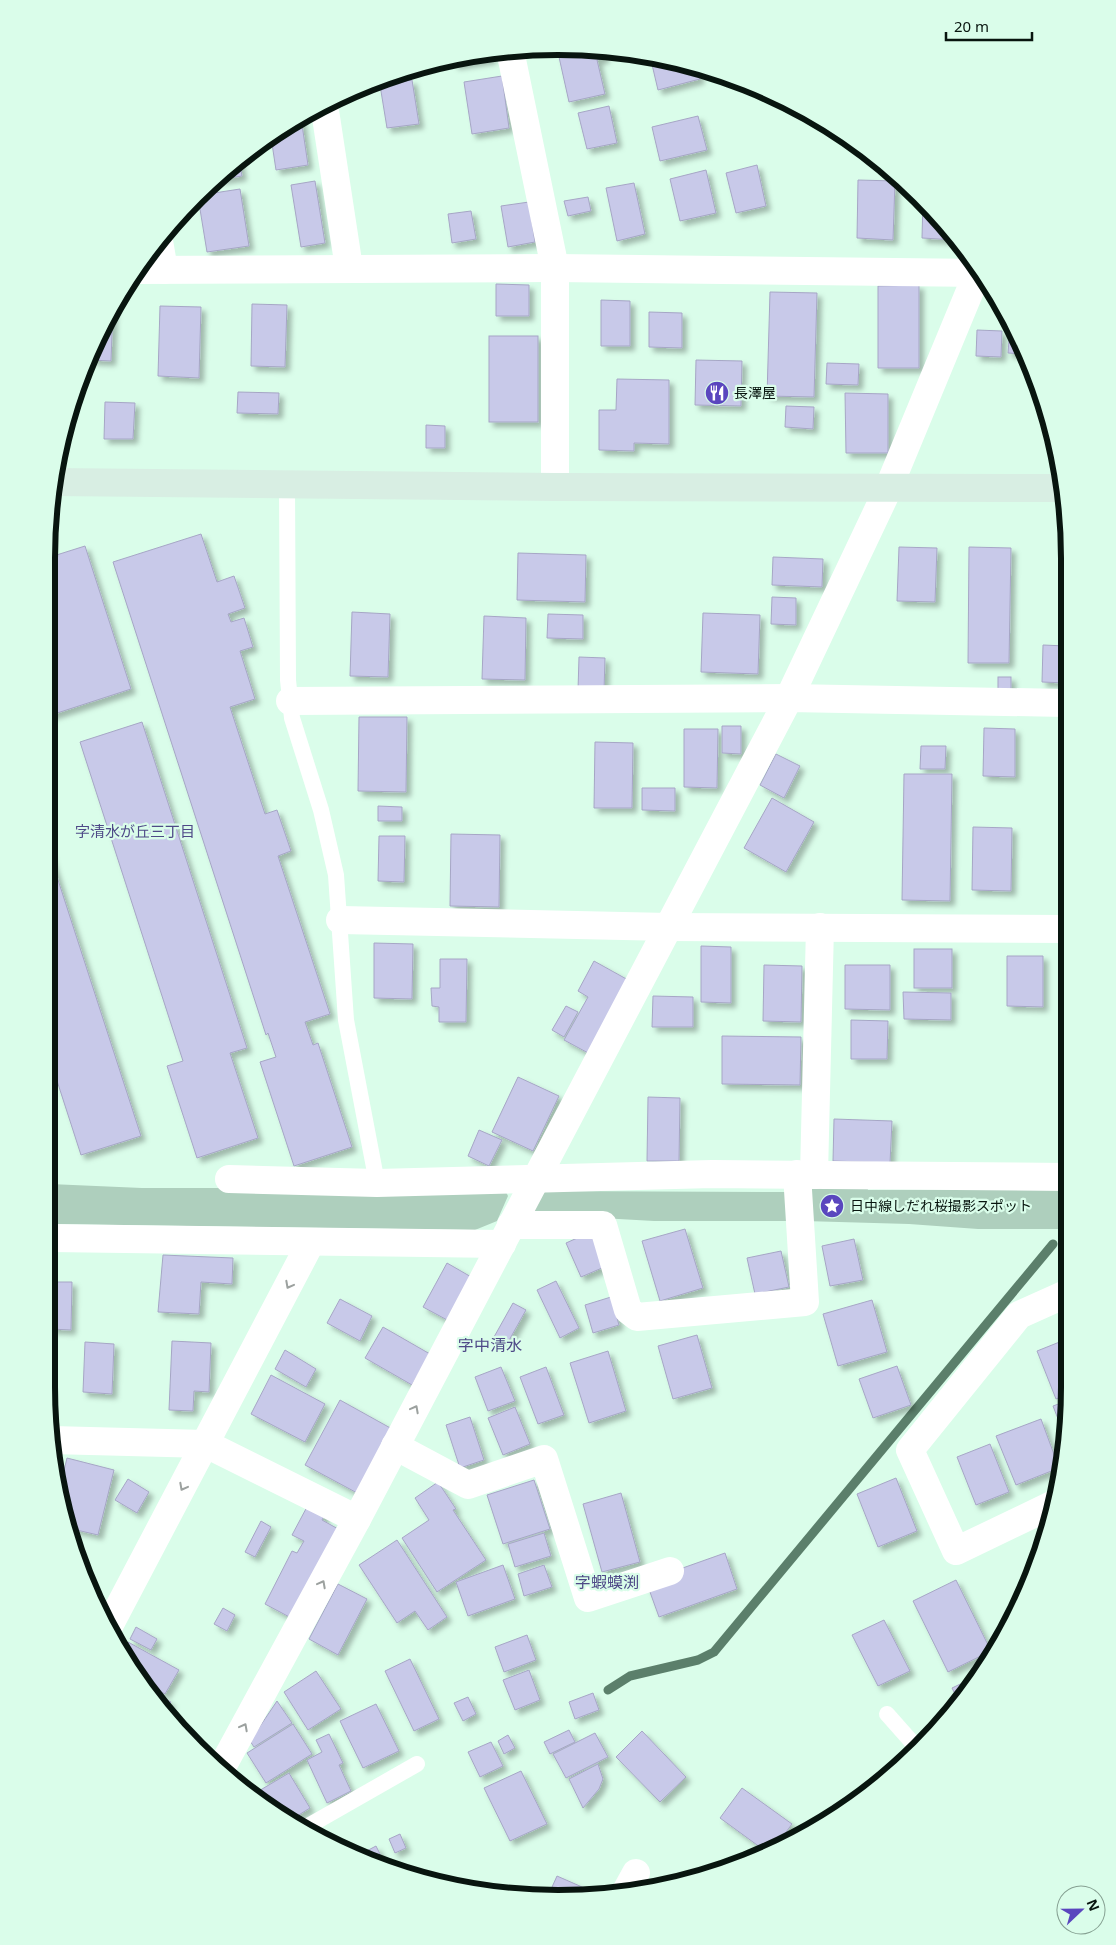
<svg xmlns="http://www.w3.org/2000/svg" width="1116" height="1945" font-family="'Noto Sans','Noto Sans JP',sans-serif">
	<defs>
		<filter id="shadow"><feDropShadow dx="4.5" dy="4.5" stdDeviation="2.5" flood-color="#0004"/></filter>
	</defs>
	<rect width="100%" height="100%" fill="#dafdea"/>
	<g fill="#aecfbd">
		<path d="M50,1184L142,1188H504L508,1196L497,1221L475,1230L50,1224Z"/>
		<path d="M804,1185H867L868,1190L1068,1189V1229H978L909,1224L804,1221H654L530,1214L542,1191L793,1192Z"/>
	</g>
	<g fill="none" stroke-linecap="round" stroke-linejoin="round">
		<path stroke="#5b7f6b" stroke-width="9" d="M608,1690L630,1676L698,1660L714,1652L1053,1244"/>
	</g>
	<g fill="#c8c9e9" stroke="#a6a6c5" filter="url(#shadow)">
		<path d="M557,48L603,50L605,58L597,60L605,94L569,102Z"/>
		<path d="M491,53L492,59L454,65L453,59Z"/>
		<path d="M650,56L697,68L700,79L658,90Z"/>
		<path d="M502,76L509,128L472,134L464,82Z"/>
		<path d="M412,80L419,124L387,128L380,85Z"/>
		<path d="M609,106L617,143L587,149L578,113Z"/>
		<path d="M698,116L707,150L660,161L652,127Z"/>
		<path d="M301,118L308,165L276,170L271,137Z"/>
		<path d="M239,159L242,176L217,180Z"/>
		<path d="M757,165L766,206L736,213L726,173Z"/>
		<path d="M706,170L716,213L680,221L670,179Z"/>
		<path d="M858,180L895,181L893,240L857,238Z"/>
		<path d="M315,181L325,243L301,247L291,185Z"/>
		<path d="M634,183L645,234L617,241L606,188Z"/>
		<path d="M240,189L249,246L207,252L198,197L201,195Z"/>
		<path d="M588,197L591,211L568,216L564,201Z"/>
		<path d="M923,200L956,240L922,238Z"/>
		<path d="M529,202L535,242L508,247L501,206Z"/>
		<path d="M471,211L476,239L452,243L448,214Z"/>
		<path d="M496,284L529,285V316H496Z"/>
		<path d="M919,285V368H878V286Z"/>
		<path d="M770,292L817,293L814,397L767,396Z"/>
		<path d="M601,300L630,301V346H601Z"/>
		<path d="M252,304L287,305L285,367L251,366Z"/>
		<path d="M160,306L201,307L199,378L158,376Z"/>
		<path d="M113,307L111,361L91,360Z"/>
		<path d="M649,312L682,313V348L649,347Z"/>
		<path d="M1010,327L1023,354L1008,353Z"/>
		<path d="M977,330L1002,331L1001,357L976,356Z"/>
		<rect x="489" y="336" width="49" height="86"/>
		<path d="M696,360L742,361L741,406L695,405Z"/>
		<path d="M827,363L859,364L858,385L826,384Z"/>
		<path d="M617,379L669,380V444L634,443V451L599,450V410H616Z"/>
		<path d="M238,392L279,393L278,414L237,413Z"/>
		<path d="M845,393L888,394V453H846Z"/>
		<path d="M105,402L135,403L133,439H104Z"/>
		<path d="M786,406L814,407L813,429L785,427Z"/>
		<path d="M426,425L445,426V448H426Z"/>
		<path d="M201,534L217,582L234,576L245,608L228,614L231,622L244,618L253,647L240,651L255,699L230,707L265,814L277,810L291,851L278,856L330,1014L305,1022L313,1045L318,1043L352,1147L294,1166L260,1062L276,1057L268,1033L266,1035L113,562Z"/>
		<path d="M85,546L131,689L48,716L47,558Z"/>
		<path d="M899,547L937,548L935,602L897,601Z"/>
		<path d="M969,547L1011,548L1009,663H968Z"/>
		<path d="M518,553L586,555L585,602L517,600Z"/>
		<path d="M773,557L823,559L822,587L772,585Z"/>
		<path d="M772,597L796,598V625L771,624Z"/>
		<path d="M352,612L390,614L388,677L350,676Z"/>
		<path d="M703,613L760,615L758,674L701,672Z"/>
		<path d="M548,614L583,615V639L547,638Z"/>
		<path d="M484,616L526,618L525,680L482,679Z"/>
		<path d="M1043,645L1066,646V683L1042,682Z"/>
		<path d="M579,657L605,658L604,691L578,690Z"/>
		<rect x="998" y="677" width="13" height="19"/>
		<path d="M359,717H407L406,792L358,791Z"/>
		<path d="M142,722L247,1048L230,1053L258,1138L197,1158L167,1066L183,1061L80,742Z"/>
		<path d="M722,726H741V754L722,753Z"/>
		<path d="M984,728L1015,729V777L983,776Z"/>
		<path d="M684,729H718L717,788L684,787Z"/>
		<path d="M595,742L633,743L632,808H594Z"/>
		<path d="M921,746H946L945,769H920Z"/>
		<path d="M776,754L800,766L784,798L760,785Z"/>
		<path d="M904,774H952L950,901L902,900Z"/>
		<path d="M642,788H675V811L642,810Z"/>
		<path d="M772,798L814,822L786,872L744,848Z"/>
		<path d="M378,806L402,807V821H378Z"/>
		<path d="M973,827L1012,828L1011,891L972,890Z"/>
		<path d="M451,834L500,835L499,907L450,906Z"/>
		<path d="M379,836H405L404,882L378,881Z"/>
		<path d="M48,849L141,1136L81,1155L49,1056Z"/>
		<path d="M374,943L413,944L412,999L374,998Z"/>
		<path d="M701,946L731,947V1003L701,1002Z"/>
		<rect x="914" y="949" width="38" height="39"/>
		<path d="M1007,956H1043V1007L1007,1006Z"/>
		<path d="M440,959H467L466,1022H439V1007L432,1006L431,988H440Z"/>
		<path d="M594,961L630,981L590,1054L564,1040L588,997L578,991Z"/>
		<path d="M764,965L802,966L801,1022L763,1021Z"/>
		<path d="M845,965H890V1010L845,1009Z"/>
		<path d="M903,992L951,993V1020L904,1019Z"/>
		<path d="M653,996L693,997V1027H652Z"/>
		<path d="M566,1006L578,1012L564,1037L552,1030Z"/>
		<path d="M851,1020L888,1021L887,1059H851Z"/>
		<path d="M722,1036L801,1037L800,1085L722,1084Z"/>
		<path d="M518,1077L559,1096L533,1151L492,1132Z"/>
		<path d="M648,1097L680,1098L679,1161H647Z"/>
		<path d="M834,1119L892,1121L890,1163L833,1161Z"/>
		<path d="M479,1130L502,1140L489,1166L468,1156Z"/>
		<path d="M685,1229L703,1288L660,1301L642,1241Z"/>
		<path d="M593,1231L609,1265L581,1277L566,1243Z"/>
		<path d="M854,1239L863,1280L830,1286L822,1246Z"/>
		<path d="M781,1251L789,1287L755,1294L747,1258Z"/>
		<path d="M163,1255L233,1258L232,1284L201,1282L199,1314L158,1312Z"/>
		<path d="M447,1263L473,1278L449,1321L423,1307Z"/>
		<path d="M556,1281L579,1328L560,1338L537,1290Z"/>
		<path d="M51,1282H72L71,1330L50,1329Z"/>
		<path d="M611,1297L619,1325L593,1333L585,1305Z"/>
		<path d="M340,1299L372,1316L360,1341L327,1323Z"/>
		<path d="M872,1300L887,1352L838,1366L823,1314Z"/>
		<path d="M513,1303L526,1310L507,1344L494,1337Z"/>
		<path d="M383,1327L430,1354L412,1385L365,1358Z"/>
		<path d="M697,1335L712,1388L673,1399L658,1346Z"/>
		<path d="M1067,1339L1069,1394L1056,1399L1037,1351Z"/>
		<path d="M172,1341L211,1343L209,1392L194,1391L193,1411L169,1410Z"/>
		<path d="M85,1342L114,1344L112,1394L83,1392Z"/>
		<path d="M285,1350L316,1369L306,1387L275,1369Z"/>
		<path d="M608,1351L626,1411L589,1423L570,1363Z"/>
		<path d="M897,1366L911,1405L873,1418L859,1379Z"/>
		<path d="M501,1367L515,1401L488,1411L475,1377Z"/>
		<path d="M546,1367L564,1415L538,1424L520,1377Z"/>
		<path d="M271,1375L325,1404L305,1442L251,1414Z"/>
		<path d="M340,1400L394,1430L359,1494L305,1465Z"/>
		<path d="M1069,1400V1420L1065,1437L1053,1406Z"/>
		<path d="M515,1407L530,1444L503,1455L488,1418Z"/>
		<path d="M470,1417L484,1460L460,1468L446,1425Z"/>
		<path d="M1041,1419L1059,1468L1016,1485L996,1436Z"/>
		<path d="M990,1444L1009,1492L976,1505L957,1457Z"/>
		<path d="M67,1458L114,1470L98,1535L68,1528L59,1491Z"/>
		<path d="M896,1478L917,1531L878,1547L857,1494Z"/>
		<path d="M128,1479L149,1492L137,1513L115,1500Z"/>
		<path d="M534,1480L550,1529L503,1544L487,1495Z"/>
		<path d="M438,1482L456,1509L453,1510L486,1560L437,1592L402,1538L429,1520L415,1498Z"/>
		<path d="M621,1493L640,1562L602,1572L583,1504Z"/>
		<path d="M308,1505L325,1514L322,1520L340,1530L295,1620L265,1604L292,1551L297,1553L304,1541L292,1535Z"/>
		<path d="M261,1521L271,1527L255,1557L245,1552Z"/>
		<path d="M544,1533L551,1556L515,1567L508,1544Z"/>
		<path d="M397,1540L447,1617L428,1630L415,1611L397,1623L359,1565Z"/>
		<path d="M725,1553L737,1589L659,1617L646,1581Z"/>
		<path d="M503,1565L515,1599L468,1616L456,1582Z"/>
		<path d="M544,1565L552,1587L524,1596L518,1574Z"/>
		<path d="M956,1580L991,1651L948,1672L913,1601Z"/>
		<path d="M338,1584L367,1599L338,1655L309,1639Z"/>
		<path d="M1017,1607L1010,1623L1005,1614Z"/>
		<path d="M223,1608L235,1615L227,1631L214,1624Z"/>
		<path d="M884,1620L910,1671L878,1686L852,1635Z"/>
		<path d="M136,1627L157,1639L151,1650L130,1639Z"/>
		<path d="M527,1635L536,1660L504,1672L495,1647Z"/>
		<path d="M128,1642L179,1670L165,1694L141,1681L123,1652Z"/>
		<path d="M410,1659L439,1719L414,1731L385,1671Z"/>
		<path d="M529,1670L540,1700L515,1710L503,1680Z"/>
		<path d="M316,1671L341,1709L308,1730L284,1692Z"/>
		<path d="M977,1676L959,1702L952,1688Z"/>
		<path d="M146,1689L171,1702L165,1713L152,1698Z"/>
		<path d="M593,1693L599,1710L575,1719L569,1702Z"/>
		<path d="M468,1697L476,1714L463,1721L454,1703Z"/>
		<path d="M277,1701L292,1723L254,1747L250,1741Z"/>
		<path d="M376,1704L399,1751L363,1768L340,1721Z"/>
		<path d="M293,1724L312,1754L266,1783L247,1753Z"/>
		<path d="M569,1730L575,1742L550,1754L544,1742Z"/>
		<path d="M642,1731L686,1777L660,1802L616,1757Z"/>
		<path d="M595,1733L608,1757L566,1778L553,1754Z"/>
		<path d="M329,1734L343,1763L339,1765L351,1791L327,1803L307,1760L322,1752L316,1740Z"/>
		<path d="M508,1735L515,1748L504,1754L498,1741Z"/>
		<path d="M491,1742L503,1766L480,1777L468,1752Z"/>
		<path d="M598,1764L603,1779L599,1789L583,1808L569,1779Z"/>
		<path d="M521,1771L547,1824L510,1841L484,1788Z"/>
		<path d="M289,1773L310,1808L289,1821L273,1812L252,1795Z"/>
		<path d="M742,1788L792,1824L772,1851L768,1853L720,1818Z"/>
		<path d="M400,1834L406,1848L395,1853L389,1839Z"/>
		<path d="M376,1846L386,1866L357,1856Z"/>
		<path d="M557,1876L598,1894L596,1897L548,1896Z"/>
	</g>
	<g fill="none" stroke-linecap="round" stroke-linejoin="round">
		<g stroke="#fff" stroke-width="16">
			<path d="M287,485L288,680L292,718L321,810L336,875L346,1020L377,1183"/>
			<path d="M887,1714L918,1749"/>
			<path d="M303,1829L417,1764"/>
		</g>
		<g stroke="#fff" stroke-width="28">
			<path d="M510,50L555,268V487"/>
			<path d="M324,104L349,268"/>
			<path d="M159,241L164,270"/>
			<path d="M138,270L555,268L983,273"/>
			<path d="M290,701L789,698L1066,703"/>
			<path d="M340,920L669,927L1067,929"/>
			<path d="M814,1175L820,927"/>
			<path d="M229,1179L377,1183L712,1174L1068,1177"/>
			<path d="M511,1225H603L628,1310L637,1317L805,1302L797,1174"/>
			<path d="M50,1238L502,1244"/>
			<path d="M51,1440L206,1444L357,1519"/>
			<path d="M395,1446L468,1485L544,1459L588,1598L670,1571"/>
			<path d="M1052,1505L956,1551L910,1450L1019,1315L1068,1293"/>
			<path d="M108,1628L311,1242"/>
			<path d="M221,1769L357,1519L789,698L888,489L979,269"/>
			<path d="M625,1893L636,1873"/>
		</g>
		<path stroke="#d8eee3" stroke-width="28" d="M54,482L555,487L1065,488"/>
	</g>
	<defs><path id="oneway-chevron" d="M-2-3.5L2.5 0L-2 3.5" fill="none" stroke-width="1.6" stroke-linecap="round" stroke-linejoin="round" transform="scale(1.25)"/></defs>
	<g stroke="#9ca19f">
		<use href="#oneway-chevron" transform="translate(289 1285) rotate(118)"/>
		<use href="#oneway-chevron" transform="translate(415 1409) rotate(-62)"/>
		<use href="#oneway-chevron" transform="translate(183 1487) rotate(118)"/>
		<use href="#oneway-chevron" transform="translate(322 1584) rotate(-62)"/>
		<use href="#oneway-chevron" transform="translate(244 1727) rotate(-62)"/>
	</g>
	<defs>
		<g id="restaurant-disc" transform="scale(1.25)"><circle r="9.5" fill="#5a46be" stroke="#dafdea"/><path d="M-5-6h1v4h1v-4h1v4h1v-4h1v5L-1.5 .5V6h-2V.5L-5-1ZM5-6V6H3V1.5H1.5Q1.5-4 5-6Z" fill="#fff"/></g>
		<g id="sight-disc" transform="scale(1.25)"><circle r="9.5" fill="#5a46be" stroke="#dafdea"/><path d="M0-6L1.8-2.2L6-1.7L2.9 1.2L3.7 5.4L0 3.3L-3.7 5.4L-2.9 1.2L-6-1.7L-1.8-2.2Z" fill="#fff"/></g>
	</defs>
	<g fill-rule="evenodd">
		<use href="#restaurant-disc" x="717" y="393"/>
		<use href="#sight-disc" x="832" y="1206"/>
	</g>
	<g text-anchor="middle" stroke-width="4.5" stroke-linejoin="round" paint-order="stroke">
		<g font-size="14" fill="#08150f" stroke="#dafdea" text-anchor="start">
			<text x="734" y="398">長澤屋</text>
			<text x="850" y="1211">日中線しだれ桜撮影スポット</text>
		</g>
		<g font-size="15" fill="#4e4987" stroke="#dafdea">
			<text x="135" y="837">字清水が丘三丁目</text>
		</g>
		<g font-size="16" fill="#4e4987" stroke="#dafdea">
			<text x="490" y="1351">字中清水</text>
			<text x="607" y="1588">字蝦蟆渕</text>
		</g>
	</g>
	<path d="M0 0H1116V1945H0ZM558 55H558A503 503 0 0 1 1061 558V1387A503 503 0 0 1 558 1890H558A503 503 0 0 1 55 1387V558A503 503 0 0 1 558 55Z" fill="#dafdea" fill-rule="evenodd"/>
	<path fill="none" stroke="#08150f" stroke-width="6" d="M558 55H558A503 503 0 0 1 1061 558V1387A503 503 0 0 1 558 1890H558A503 503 0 0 1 55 1387V558A503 503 0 0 1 558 55Z"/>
	<g transform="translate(1081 1910) rotate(68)"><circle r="24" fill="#dafdea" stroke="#86a092"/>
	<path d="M0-4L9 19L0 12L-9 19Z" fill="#5a46be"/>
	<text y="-8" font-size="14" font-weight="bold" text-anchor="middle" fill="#08150f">N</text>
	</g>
	<path d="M946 32v8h86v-8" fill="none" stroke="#08150f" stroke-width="2.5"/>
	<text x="954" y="32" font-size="15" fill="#08150f" stroke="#dafdea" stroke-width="4" paint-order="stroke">20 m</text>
</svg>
